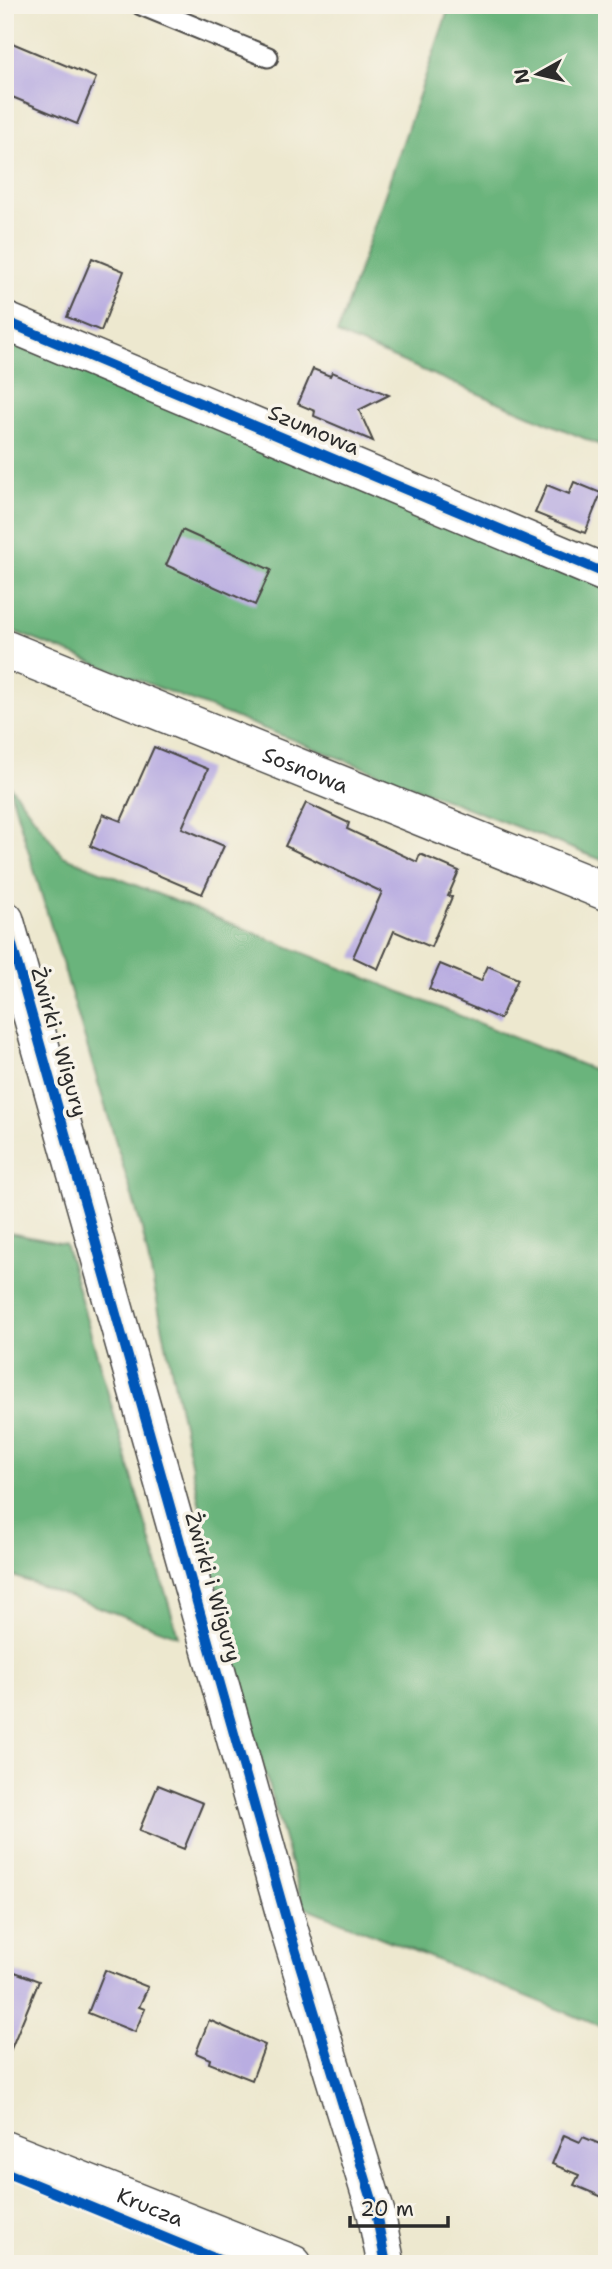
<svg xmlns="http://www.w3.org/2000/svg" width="612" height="2269" font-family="'Shantell Sans',sans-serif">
	<rect width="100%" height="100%" fill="#f7f3e8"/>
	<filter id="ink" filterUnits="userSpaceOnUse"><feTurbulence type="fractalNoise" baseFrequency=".0143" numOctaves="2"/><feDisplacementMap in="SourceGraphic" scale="14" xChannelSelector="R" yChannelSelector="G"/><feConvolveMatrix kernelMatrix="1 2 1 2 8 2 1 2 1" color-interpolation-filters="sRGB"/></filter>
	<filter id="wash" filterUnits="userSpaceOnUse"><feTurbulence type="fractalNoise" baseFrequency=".00686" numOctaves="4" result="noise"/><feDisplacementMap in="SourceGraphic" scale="28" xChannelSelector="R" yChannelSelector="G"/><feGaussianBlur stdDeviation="1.57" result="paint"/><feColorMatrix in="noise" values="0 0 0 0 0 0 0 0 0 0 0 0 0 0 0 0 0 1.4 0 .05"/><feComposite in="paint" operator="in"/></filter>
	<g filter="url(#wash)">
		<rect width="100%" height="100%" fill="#ede8cf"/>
		<g fill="#6ab47c" stroke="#4a7054" stroke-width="2">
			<path d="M450,5H607V448L337,334Z"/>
			<path d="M5,338L607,588V862L5,628Z"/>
			<path d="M8,783L63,856L607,1075V2029L303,1906L230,1650L142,1229Z"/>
			<path d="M5,1232L65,1244L178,1636L5,1573Z"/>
		</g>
		<g id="blocks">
			<g fill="#b9ade1">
				<path d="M5,40L96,78L77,124L5,94Z"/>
				<path d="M92,258L124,271L101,331L67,317Z"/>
				<path d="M313,369L330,376L332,372L389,395L359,410L373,441L314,416L315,411L298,404Z"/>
				<path d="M574,482L601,493L585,533L535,513L547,485L569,494Z"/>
				<path d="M182,530L271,570L255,605L166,565Z"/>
				<path d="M154,747L208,769L182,828L224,846L202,894L90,846L103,814L121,821Z"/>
				<path d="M306,803L349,823L347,829L417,862L420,854L459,871L448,896L452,897L431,947L394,931L378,969L353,957L382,892L285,846Z"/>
				<path d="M440,964L481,981L488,966L518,979L500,1019L429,989Z"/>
				<path d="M158,1785L203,1803L184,1849L139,1831Z"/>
				<path d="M105,1970L148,1987L139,2007L145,2009L135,2032L88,2013Z"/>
				<path d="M15,1972L39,1981L6,2061L5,1996Z"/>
				<path d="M209,2020L265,2045L252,2080L209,2063L210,2059L196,2053Z"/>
				<path d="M564,2135L580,2142L583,2137L607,2147V2199L574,2185L579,2175L552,2164Z"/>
			</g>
		</g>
	</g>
	<g filter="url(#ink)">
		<use href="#blocks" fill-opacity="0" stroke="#484744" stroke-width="2"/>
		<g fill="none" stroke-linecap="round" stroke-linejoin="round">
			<g stroke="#484744" stroke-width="23">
				<path id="lane" d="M141,5L268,57"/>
			</g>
			<g stroke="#484744" stroke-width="40">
				<g id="street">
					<path d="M5,321L607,574"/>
					<path id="s1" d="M5,649L607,892"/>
					<path d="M5,920L289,1929L376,2213L386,2264"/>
					<path id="s2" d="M5,2150L293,2264"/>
				</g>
			</g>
			<use href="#lane" stroke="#fff" stroke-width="19"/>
			<use href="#street" stroke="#fff" stroke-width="37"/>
			<g stroke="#f7f3e8" stroke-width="15">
				<g id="cycleway">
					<path d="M5,321L607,574"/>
					<path d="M5,920L289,1929L376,2213L386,2264"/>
					<path d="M5,2172L229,2264"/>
				</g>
			</g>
			<use href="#cycleway" stroke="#0057b8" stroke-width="10"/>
		</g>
	</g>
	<g text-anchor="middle" stroke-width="7" stroke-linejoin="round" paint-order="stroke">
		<g font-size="21" fill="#2b2b2b" stroke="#f7f3e8">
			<text transform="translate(314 430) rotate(23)" y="7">Szumowa</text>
			<text dy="7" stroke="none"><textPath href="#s1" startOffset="324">Sosnowa</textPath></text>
			<text transform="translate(59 1042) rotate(74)" y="7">Żwirki i Wigury</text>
			<text transform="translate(213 1587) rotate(74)" y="7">Żwirki i Wigury</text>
			<text dy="7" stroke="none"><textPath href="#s2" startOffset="156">Krucza</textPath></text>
		</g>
	</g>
	<rect width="612" height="2269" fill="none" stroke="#f7f3e8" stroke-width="28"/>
	<g transform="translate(538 74) rotate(262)" stroke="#f7f3e8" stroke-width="5" paint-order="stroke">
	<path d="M0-5L12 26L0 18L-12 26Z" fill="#2b2b2b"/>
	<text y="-10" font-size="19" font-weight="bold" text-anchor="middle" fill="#2b2b2b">N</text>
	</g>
	<path d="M350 2216v10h98v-10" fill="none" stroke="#2b2b2b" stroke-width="3.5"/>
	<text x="360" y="2216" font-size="21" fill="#2b2b2b" stroke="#f7f3e8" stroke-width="5" paint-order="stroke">20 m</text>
</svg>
